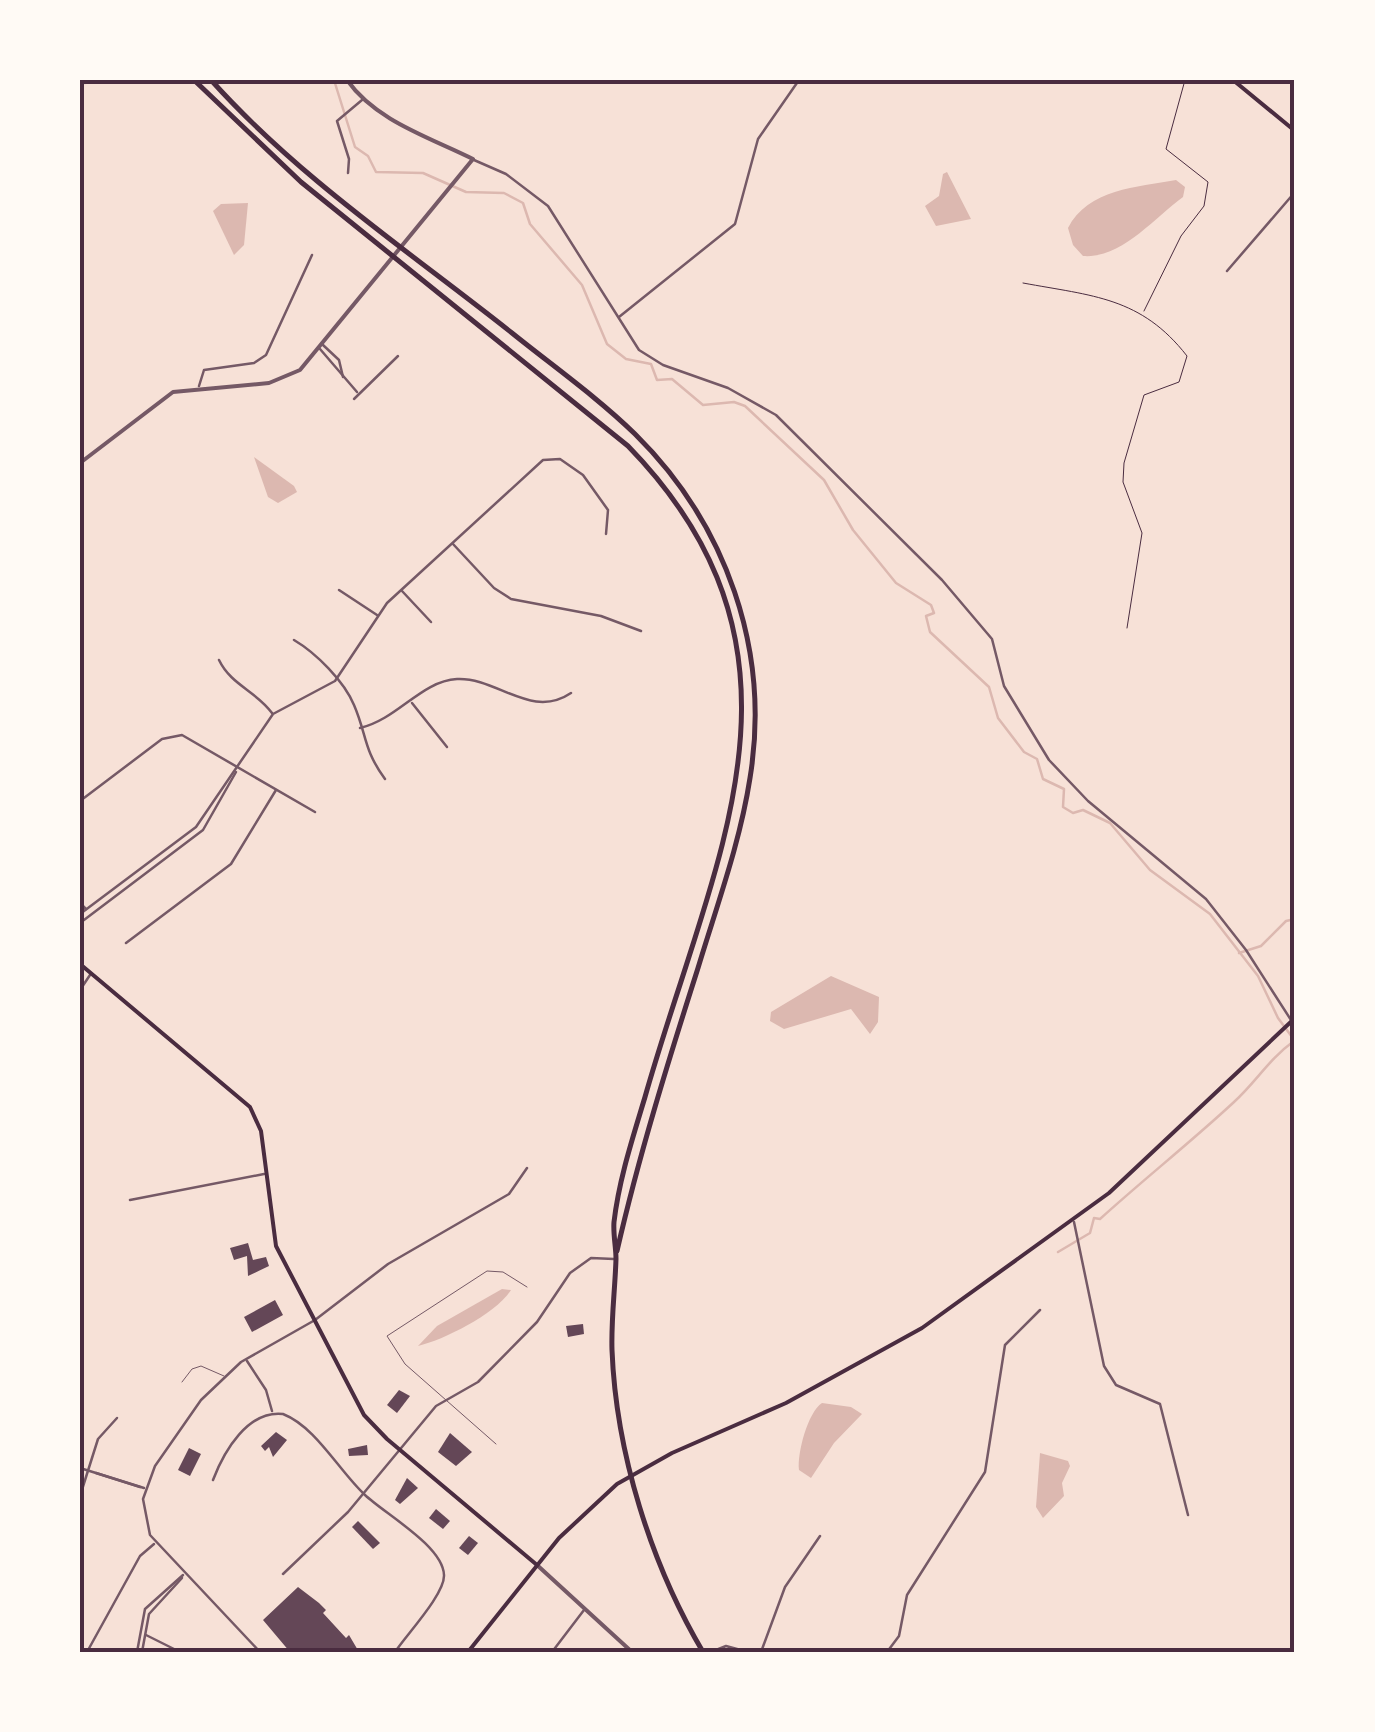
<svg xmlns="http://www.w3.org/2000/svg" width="1375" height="1732" font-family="'Alegreya Sans',sans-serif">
	<rect width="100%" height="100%" fill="#f7e1d7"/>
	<g fill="#dcb8b0">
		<path d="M947,172L971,219L936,226L925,206L939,196L943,174Z"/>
		<path d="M1176,180L1185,187L1183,197C1153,219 1121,259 1083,256L1073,245L1068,228C1088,189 1137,187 1176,180Z"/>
		<path d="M248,203L244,245L234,255L213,211L221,204Z"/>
		<path d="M254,457L294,486L297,492L278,503L268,497Z"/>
		<path d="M831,976L879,997L878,1022L870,1034L851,1009L784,1029L770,1021L771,1012Z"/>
		<path d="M502,1289L511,1290C497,1313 444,1340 418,1346L437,1326Z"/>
		<path d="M822,1403L851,1407L862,1414L834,1443L811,1478L799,1470C797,1453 808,1412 822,1403Z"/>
		<path d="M1040,1453L1068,1461L1070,1466L1062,1483L1064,1496L1043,1518L1036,1507Z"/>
	</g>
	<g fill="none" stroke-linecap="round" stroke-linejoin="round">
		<g stroke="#dcb8b0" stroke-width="2.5">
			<path d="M334,80L355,147L368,156L376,172L423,173L466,192L504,193L523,203L530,224L582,285L607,344L626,359L651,364L657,380L672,379L703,405L734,402L745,406L824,480L853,530L896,583L931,605L934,613L926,616L930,632L989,687L998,718L1024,752L1037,759L1043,779L1064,789L1063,807L1073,813L1083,810L1110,823L1150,870L1210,914L1258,976L1278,1018L1295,1041"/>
			<path d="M1239,953L1261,946L1286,921L1295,919"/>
			<path d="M1058,1252L1090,1233L1094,1218L1100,1219C1144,1179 1191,1142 1234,1102C1256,1082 1269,1059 1294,1041"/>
		</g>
	</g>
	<g fill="#644757">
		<path d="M248,1243L253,1260L266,1257L269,1266L248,1276L247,1256L234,1260L230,1248Z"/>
		<path d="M275,1300L283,1315L252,1332L244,1317Z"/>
		<path d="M583,1324L584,1334L568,1337L566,1326Z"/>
		<path d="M399,1390L410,1396L397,1413L387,1405Z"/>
		<path d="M276,1432L287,1440L273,1457L269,1447L265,1451L261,1446Z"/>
		<path d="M450,1433L472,1452L456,1466L438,1452Z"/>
		<path d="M367,1445L368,1455L349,1456L348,1449Z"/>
		<path d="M189,1448L201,1454L190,1476L178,1470Z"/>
		<path d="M407,1478L418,1488L400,1504L395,1500Z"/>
		<path d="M436,1509L450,1521L443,1529L429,1518Z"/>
		<path d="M358,1521L380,1543L373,1549L352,1527Z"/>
		<path d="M469,1536L478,1543L468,1555L459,1548Z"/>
		<path d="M298,1587L319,1603L326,1610L323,1613L346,1638L349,1635L359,1652H290L263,1620Z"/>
	</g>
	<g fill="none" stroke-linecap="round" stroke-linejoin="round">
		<g stroke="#4a2c40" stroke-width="1">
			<path d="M1023,283C1093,296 1141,297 1187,356L1179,382L1144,395L1124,463L1123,482L1142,533L1127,628"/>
			<path d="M1144,311L1181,236L1204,206L1208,182L1166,149L1185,80"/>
		</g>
		<g stroke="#755966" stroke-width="1">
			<path d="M182,1382L192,1369L201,1366L224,1376"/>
			<path d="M496,1444L405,1364L387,1336L487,1271L503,1272L527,1287"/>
		</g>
		<g stroke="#755966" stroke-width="2.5">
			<path d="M80,83L106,82"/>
			<path d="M474,160L506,174L548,206L639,350L663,365L728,388L776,415L942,580L992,639L1004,686L1049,760L1088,801L1206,899L1246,950L1291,1020"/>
			<path d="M348,173L349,159L337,121L362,100"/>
			<path d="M1227,271L1295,192"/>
			<path d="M619,317L735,224L758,139L799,80"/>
			<path d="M323,345L339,360L343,377"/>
			<path d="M320,349L357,392"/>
			<path d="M199,386L204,370L254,363L266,355L312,255"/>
			<path d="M354,399L398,356"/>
			<path d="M453,544L494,588L511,599L601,616L641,631"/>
			<path d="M339,590L377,615"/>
			<path d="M402,591L431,622"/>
			<path d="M294,640C316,653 344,681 354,705C367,735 363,749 385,779"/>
			<path d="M219,660C231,685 256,691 272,713"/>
			<path d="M412,703L447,747"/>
			<path d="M360,728C398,719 421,681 457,679C497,677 531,720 571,693"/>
			<path d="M80,801L162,739L182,735L315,812"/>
			<path d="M80,903L86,909"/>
			<path d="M80,914L196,827L273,714L335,681L387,603L543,460L560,459L583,475L608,510L606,534"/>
			<path d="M80,923L203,830L236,772"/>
			<path d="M126,943L231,864L276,790"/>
			<path d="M80,990L90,975"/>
			<path d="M130,1200L264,1174"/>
			<path d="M1074,1222L1104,1366L1116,1385L1160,1404L1188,1515"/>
			<path d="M247,1361L266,1390L272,1411"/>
			<path d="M80,1468L144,1488"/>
			<path d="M96,1473L140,1487"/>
			<path d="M213,1480C224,1451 248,1410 283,1414C316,1427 339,1471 365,1495C385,1514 443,1546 444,1575C445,1594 407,1634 395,1652"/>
			<path d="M80,1496L98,1439L117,1418"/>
			<path d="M283,1574L348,1512L436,1406L478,1382L537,1322L570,1273L591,1258L614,1259"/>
			<path d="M146,1635L180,1652"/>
			<path d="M87,1652L140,1556L154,1544"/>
			<path d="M137,1652L145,1609L183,1575"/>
			<path d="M142,1652L149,1614L182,1578"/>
			<path d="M260,1652L150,1535L143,1499L155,1466L201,1400L241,1362L315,1320L388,1264L509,1194L527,1168"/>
			<path d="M552,1652L584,1610"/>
			<path d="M711,1652L726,1646L748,1652"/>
			<path d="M761,1652L785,1587L820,1536"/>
			<path d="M887,1652L899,1636L907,1595L985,1472L1005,1345L1040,1310"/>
		</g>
		<g stroke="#755966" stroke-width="4">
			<path d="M80,463L173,392L269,383L300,370L473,159C429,137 376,121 347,80"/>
			<path d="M537,1565L632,1652"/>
		</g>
		<g stroke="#4a2c40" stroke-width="4">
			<path d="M1233,80L1295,131"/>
			<path d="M80,964L250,1107L261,1131L276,1246L364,1415L387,1439L537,1565"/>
			<path d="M468,1652L559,1538L617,1484L672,1453L786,1403L922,1328L1109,1193L1295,1018"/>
		</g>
		<g stroke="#4a2c40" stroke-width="5">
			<path d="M194,80L301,182L628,446C832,656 712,860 645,1097C633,1137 619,1179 614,1222C613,1234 616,1247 616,1259C615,1290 611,1320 612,1350C616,1453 651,1564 703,1652"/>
			<path d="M211,80C299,178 410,252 512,333C553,366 597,397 635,434C726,524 771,650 750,778C740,843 717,905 698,968C668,1062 639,1155 617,1251"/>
		</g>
	</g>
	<rect width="1375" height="1732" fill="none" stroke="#fffaf5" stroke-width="165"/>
	<rect x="82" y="82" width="1210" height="1568" fill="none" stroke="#4a2c40" stroke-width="4"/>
</svg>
